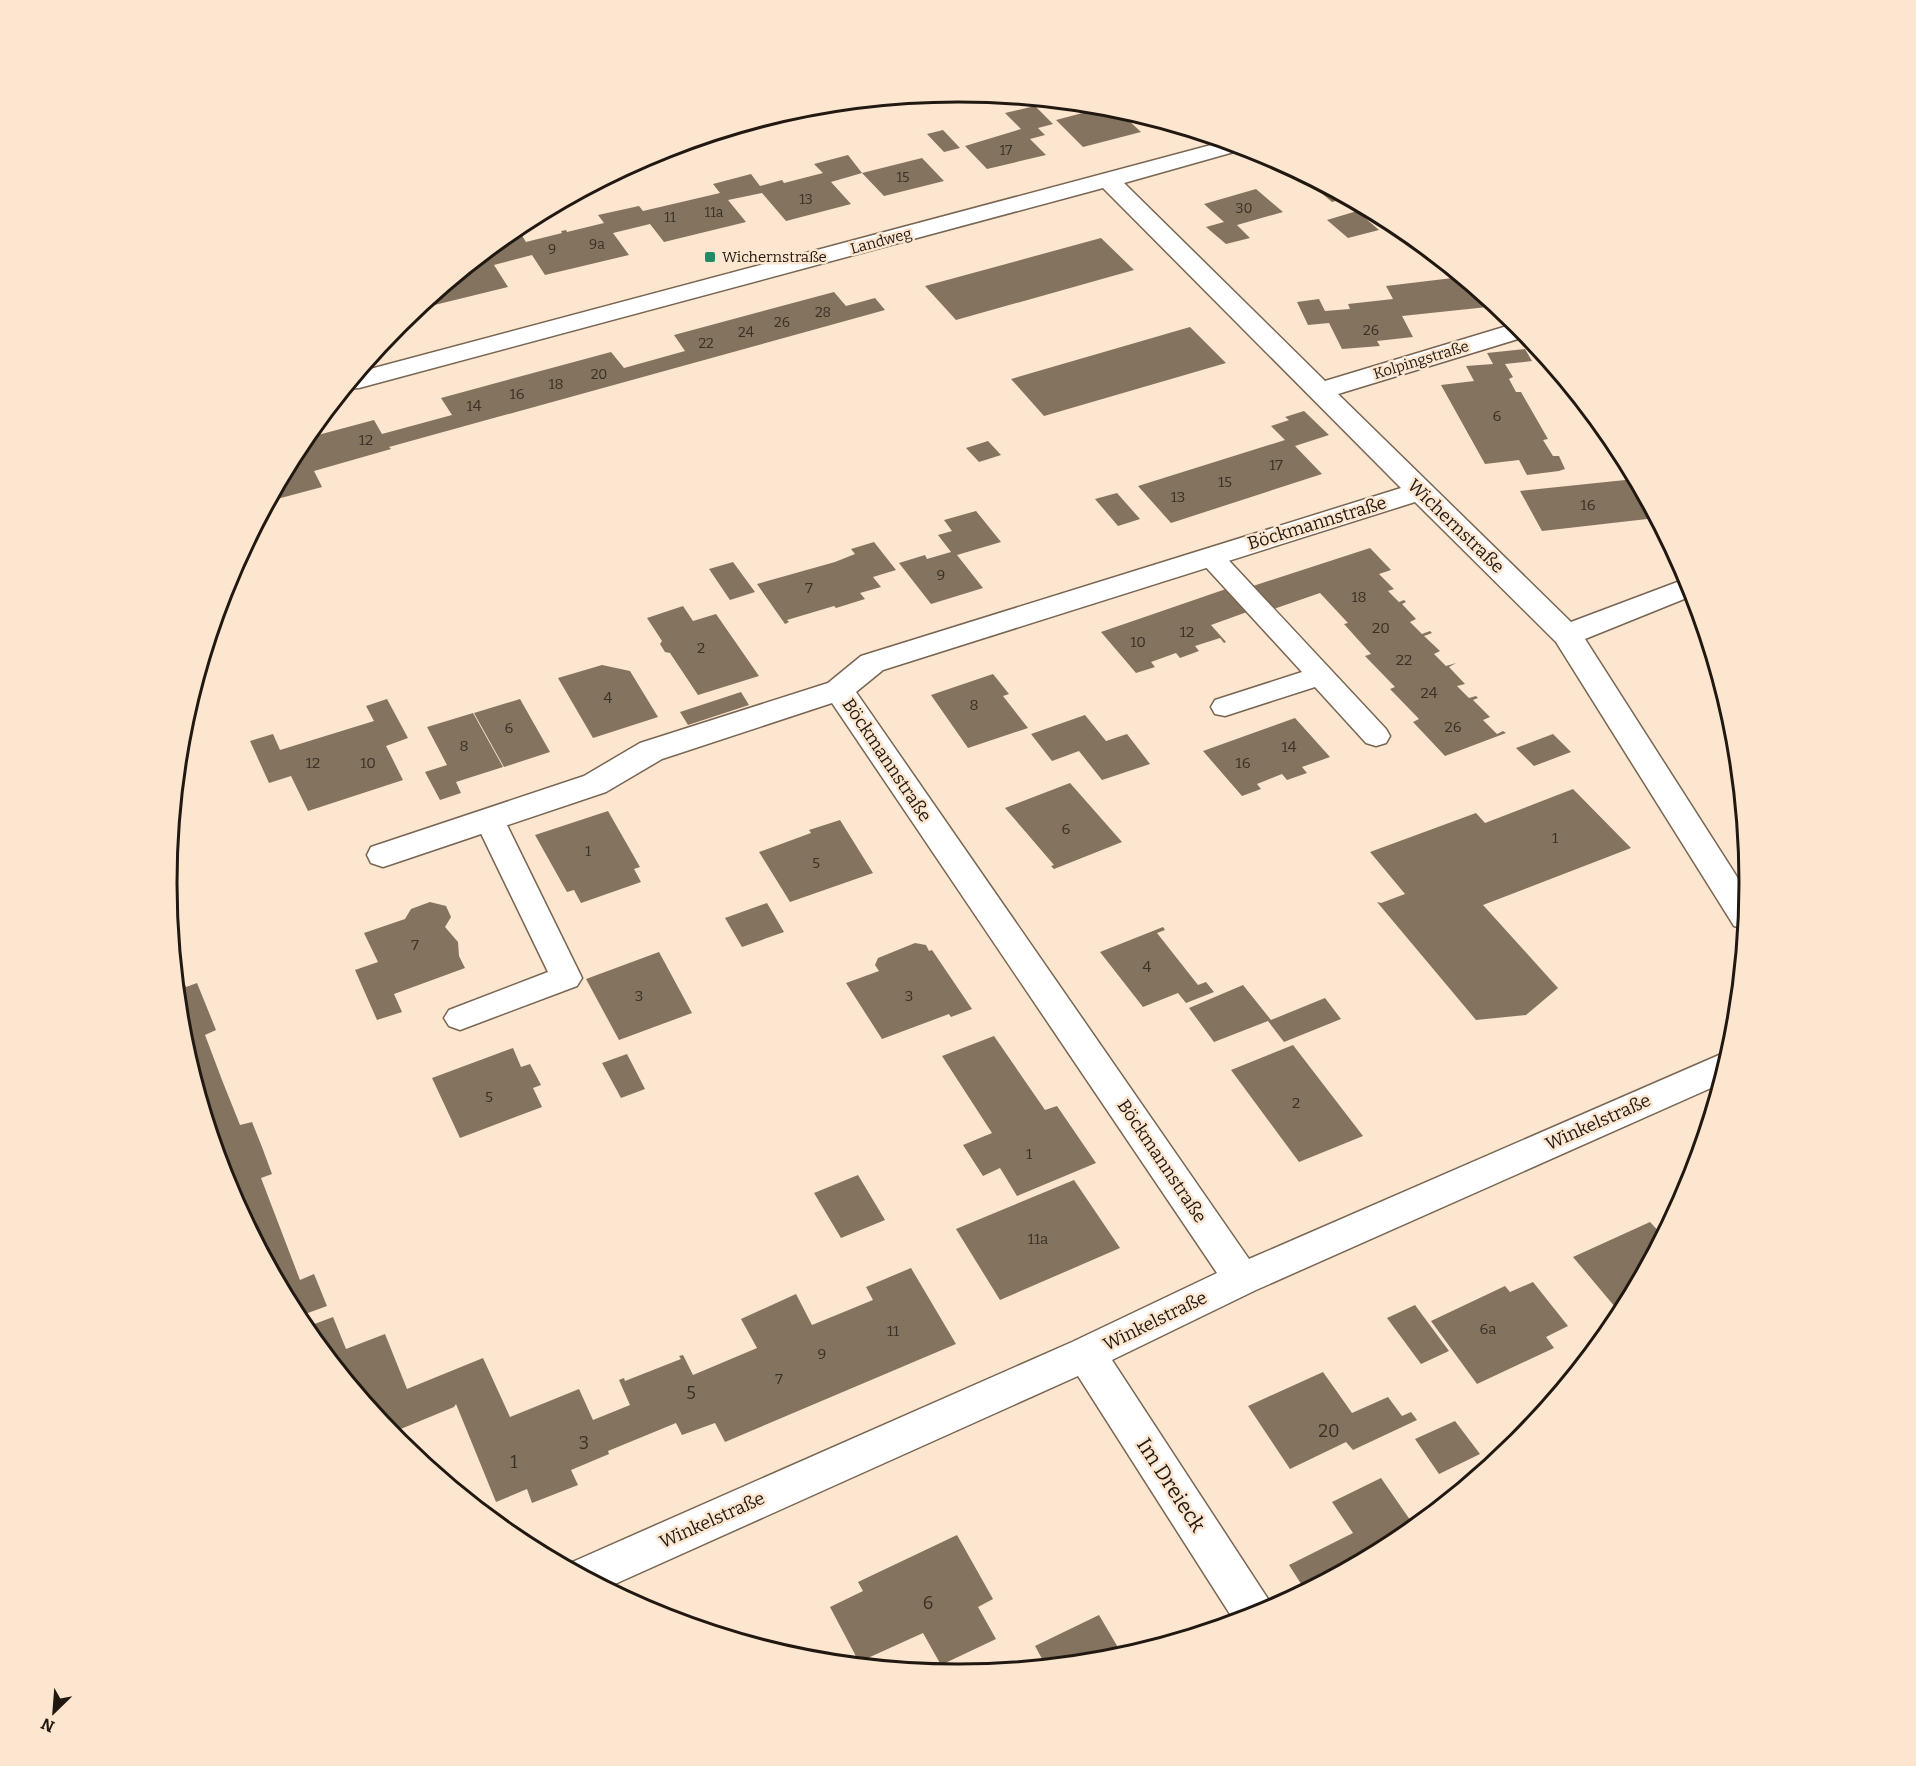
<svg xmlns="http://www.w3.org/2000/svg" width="1916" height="1766" font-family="Bitter,serif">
	<rect width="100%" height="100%" fill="#fce6d0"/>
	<g fill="#84735e">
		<path d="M1035,106L1053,124L1038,128L1045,135L1030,139L1046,155L987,169L965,146L1021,129L1005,113Z"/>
		<path d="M1109,106L1114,107L1141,132L1083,147L1056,120Z"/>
		<path d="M943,130L960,148L944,152L927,134Z"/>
		<path d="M848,155L862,173L831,182L851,204L786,221L762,193L728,200L746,222L664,242L650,224L613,233L629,255L545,275L532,255L494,265L508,287L414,310L502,238L521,234L526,242L562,233L561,231L566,230L567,232L604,223L598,215L639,206L643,211L720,193L713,184L751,174L760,186L782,180L784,183L823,173L814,164Z"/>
		<path d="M922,158L944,181L884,196L862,173Z"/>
		<path d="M1306,176L1322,185L1347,198L1332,202L1302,177Z"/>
		<path d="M1256,189L1283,212L1237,225L1250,238L1226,244L1206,227L1224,222L1204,204Z"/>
		<path d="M1357,211L1379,230L1348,238L1327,220Z"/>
		<path d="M1101,238L1134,270L956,320L925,286Z"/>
		<path d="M1461,277L1497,306L1402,316L1413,337L1377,341L1380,346L1342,349L1329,323L1308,325L1297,302L1319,299L1325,311L1350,309L1348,304L1393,299L1386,286Z"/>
		<path d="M834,292L846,306L875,298L885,310L389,447L391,449L314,471L322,487L277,499L274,492L303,439L374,420L382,434L452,415L441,398L611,352L624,368L685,351L674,335Z"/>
		<path d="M1190,327L1226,363L1044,416L1011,379Z"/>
		<path d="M1525,349L1532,361L1505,364L1513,377L1509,379L1516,392H1521L1548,439L1543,440L1553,456H1559L1565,469L1559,471L1527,475L1519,460L1485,464L1441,385L1474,381L1466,366L1493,364L1487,353Z"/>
		<path d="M1304,411L1329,435L1295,446L1322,474L1171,523L1138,486L1285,440L1271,426L1289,420L1285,417Z"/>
		<path d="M988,441L1001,455L979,462L966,448Z"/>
		<path d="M1635,479L1656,518L1542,531L1520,491Z"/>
		<path d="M1117,493L1140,519L1118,526L1095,499Z"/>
		<path d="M976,511L1001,542L957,555L983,588L931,604L899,563L925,555L927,559L951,552L938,535L952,531L944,520Z"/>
		<path d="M874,542L896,570L873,577L881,587L860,593L865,599L836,608L834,606L787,620L789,622L785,624L757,584L835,562L855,554L851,549Z"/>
		<path d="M1370,548L1391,570L1379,574L1394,589L1388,591L1399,602L1404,600L1406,602L1402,604L1416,619L1410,622L1422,634L1430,631L1432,633L1424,636L1440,651L1434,654L1446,666L1456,663L1449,667L1465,684L1457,686L1469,698L1476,696L1478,698L1473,700L1490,717L1483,720L1497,734L1503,731L1506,733L1445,756L1413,722L1419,719L1390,689L1395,687L1365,656L1371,654L1344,624L1348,623L1320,593L1268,611L1247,588Z"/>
		<path d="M733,562L755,592L730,600L709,569Z"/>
		<path d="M1226,589L1247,612L1211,625L1226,642L1224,643L1220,638L1195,646L1199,651L1180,658L1176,653L1151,662L1155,667L1136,673L1101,632Z"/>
		<path d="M683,606L693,621L716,614L759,676L698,695L670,653L665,652L660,644L662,641L647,618Z"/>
		<path d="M602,665L630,671L658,717L593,738L558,678Z"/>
		<path d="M993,674L1009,694L1003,696L1028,728L968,748L931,695Z"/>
		<path d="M741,692L749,705L688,725L680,712Z"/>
		<path d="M387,699L408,738L386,746L403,780L308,811L291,776L269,783L250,741L273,734L280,750L374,721L366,706Z"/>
		<path d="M520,699L550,752L504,767L474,713Z"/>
		<path d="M473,713L503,767L456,782L461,793L440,800L425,772L447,765L427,727Z"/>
		<path d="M1085,715L1106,741L1127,734L1150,764L1102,780L1079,751L1052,761L1031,734Z"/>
		<path d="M1295,718L1330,757L1302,767L1307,773L1287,780L1282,774L1257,784L1261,789L1242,796L1203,751Z"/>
		<path d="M1553,734L1571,752L1534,766L1516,748Z"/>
		<path d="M1070,783L1122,842L1054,869L1051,866L1054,865L1005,808Z"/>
		<path d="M1573,789L1631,848L1483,905L1558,988L1526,1015L1476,1020L1377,902L1381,903L1405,894L1370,852L1476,813L1485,823Z"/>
		<path d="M608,811L640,867L634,869L641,882L581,903L574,890L567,892L535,835Z"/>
		<path d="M840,820L873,873L790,902L759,852L811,833L809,830Z"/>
		<path d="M430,902L446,906L451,917L445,927L458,942L459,956L465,968L394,994L402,1012L377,1020L355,970L378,962L364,933L405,919L411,909Z"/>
		<path d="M767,903L784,932L742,947L725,918Z"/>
		<path d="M1163,927L1165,930L1157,933L1198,985L1206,982L1214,992L1186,1003L1178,993L1143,1007L1100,952Z"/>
		<path d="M915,943L926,945L929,951L932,950L972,1009L951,1017L949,1014L882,1039L846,983L879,971L875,965L878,958Z"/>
		<path d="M659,952L692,1013L619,1040L586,979Z"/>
		<path d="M174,957L186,987L197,983L216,1030L205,1035L222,1080L240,1125L252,1122L262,1147L272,1174L261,1178L300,1280L314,1274L327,1306L297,1317L228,1188L236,1184L218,1136L212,1138L182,1037Z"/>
		<path d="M1243,985L1271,1020L1325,998L1341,1019L1284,1042L1268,1021L1214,1042L1189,1008Z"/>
		<path d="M994,1036L1045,1110L1057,1106L1096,1163L1017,1196L1000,1168L983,1176L963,1145L992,1133L942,1056Z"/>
		<path d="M1293,1045L1363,1136L1299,1162L1231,1070Z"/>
		<path d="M513,1048L521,1067L530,1064L541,1085L533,1088L542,1107L460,1138L432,1078Z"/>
		<path d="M627,1054L645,1089L621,1098L602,1063Z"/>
		<path d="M858,1175L885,1220L841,1238L814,1193Z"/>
		<path d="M1074,1180L1120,1248L1000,1300L956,1229Z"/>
		<path d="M1650,1222L1663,1236L1621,1314L1573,1257Z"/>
		<path d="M911,1268L956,1344L725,1442L715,1423L682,1435L676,1423L608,1451L609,1454L571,1470L578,1485L532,1503L527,1489L496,1502L456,1404L454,1407L391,1433L304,1328L333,1317L346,1349L385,1334L407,1389L483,1358L510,1417L579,1389L593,1420L630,1405L619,1380L624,1378L625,1381L681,1359L679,1356L683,1355L693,1375L757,1348L741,1319L796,1294L812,1325L873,1300L866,1287Z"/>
		<path d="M1533,1282L1568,1326L1546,1337L1554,1348L1477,1384L1431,1321L1505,1286L1510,1292Z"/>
		<path d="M1415,1305L1449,1351L1421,1364L1387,1318Z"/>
		<path d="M1323,1372L1352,1413L1388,1397L1402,1416L1411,1412L1417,1420L1353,1450L1346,1442L1290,1469L1248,1406Z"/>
		<path d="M1455,1421L1480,1454L1439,1474L1415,1439Z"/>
		<path d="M1381,1478L1415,1527L1397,1541L1305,1590L1289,1565L1353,1533L1332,1502Z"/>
		<path d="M957,1535L993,1599L978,1607L996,1639L941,1665L923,1633L859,1662L830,1607L863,1591L858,1582Z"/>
		<path d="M1099,1615L1123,1656L1112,1659L1046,1666L1035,1646Z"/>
	</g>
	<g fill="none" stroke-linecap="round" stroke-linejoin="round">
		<g stroke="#786552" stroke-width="3">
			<g id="lane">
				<path d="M1211,549L1220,551L1386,729L1390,736L1386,743L1376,746L1366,743L1315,687L1225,716L1215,714L1211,707L1215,700L1302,672L1202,563L1198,557L1202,551Z"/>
				<path d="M489,809L499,812L504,819L582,978L577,986L460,1030L449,1026L444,1018L449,1010L548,972L474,819L479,812Z"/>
			</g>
		</g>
		<g stroke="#786552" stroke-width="3">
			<path id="street" d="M1226,141L1248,148L1124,183L1325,381L1517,323L1528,336L1338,394L1571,622L1688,578L1694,595L1585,639L1748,894L1745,929L1734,926L1556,642L1415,502L883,670L856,692L1249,1259L1726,1052L1729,1053L1720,1084L1256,1290L1112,1360L1270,1602L1273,1608L1235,1622L1078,1376L606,1588L568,1568L570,1563L1072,1342L1217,1273L832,703L662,759L606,792L395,863L383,867L371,863L367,855L371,847L584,776L640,743L828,683L861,656L1401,488L1103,188L359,388L345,389L359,372Z"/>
		</g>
		<use href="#lane" fill="#fff" fill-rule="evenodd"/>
		<use href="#street" fill="#fff" fill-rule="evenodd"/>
	</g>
	<rect fill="#218a67" stroke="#fce6d0" stroke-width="2" x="704" y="251" width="12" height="12" rx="3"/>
	<g text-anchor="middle" stroke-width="5" stroke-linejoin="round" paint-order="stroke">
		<g font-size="14" fill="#3a3024">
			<text x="1006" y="155">17</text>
			<text x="903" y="182">15</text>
			<text x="806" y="204">13</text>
			<text x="1244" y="213">30</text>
			<text x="714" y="217">11a</text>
			<text x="670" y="222">11</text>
			<text x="597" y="249">9a</text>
			<text x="552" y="254">9</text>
			<text x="823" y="317">28</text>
			<text x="782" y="327">26</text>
			<text x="1371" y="335">26</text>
			<text x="746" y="337">24</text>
			<text x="706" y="348">22</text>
			<text x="599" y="379">20</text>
		</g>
		<g font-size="15" fill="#211911" stroke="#fce6d0">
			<text transform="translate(881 241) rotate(-15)" y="5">Landweg</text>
			<text transform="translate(1421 360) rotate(-17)" y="5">Kolpingstraße</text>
		</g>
		<g font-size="15" fill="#211911" stroke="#fce6d0" text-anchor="start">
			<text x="722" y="262">Wichernstraße</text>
		</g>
		<g font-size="15" fill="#3a3024">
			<text x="556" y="389">18</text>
			<text x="517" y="399">16</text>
			<text x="474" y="411">14</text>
			<text x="1497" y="421">6</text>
			<text x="366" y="445">12</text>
			<text x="1276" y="470">17</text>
			<text x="1225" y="487">15</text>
			<text x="1178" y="502">13</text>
			<text x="1588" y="510">16</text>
			<text x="941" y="580">9</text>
			<text x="809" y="593">7</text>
			<text x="1359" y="602">18</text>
			<text x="1381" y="633">20</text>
			<text x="1187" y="637">12</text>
			<text x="1138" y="647">10</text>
			<text x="701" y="653">2</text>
			<text x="1404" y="665">22</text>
			<text x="1429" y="698">24</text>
			<text x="608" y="703">4</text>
			<text x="974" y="710">8</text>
			<text x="1453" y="732">26</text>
			<text x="509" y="733">6</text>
			<text x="464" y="751">8</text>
			<text x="1289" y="752">14</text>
			<text x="313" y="768">12</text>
			<text x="368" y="768">10</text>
			<text x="1243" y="768">16</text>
			<text x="1066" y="834">6</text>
			<text x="1555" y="843">1</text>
			<text x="588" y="856">1</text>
			<text x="816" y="868">5</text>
			<text x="415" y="950">7</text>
			<text x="1147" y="972">4</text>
			<text x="639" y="1001">3</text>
			<text x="909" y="1001">3</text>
			<text x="489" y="1102">5</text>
			<text x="1296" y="1108">2</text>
			<text x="1029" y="1159">1</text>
			<text x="1038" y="1244">11a</text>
			<text x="1488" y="1334">6a</text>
			<text x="893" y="1336">11</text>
			<text x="822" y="1359">9</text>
			<text x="779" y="1384">7</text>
		</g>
		<g font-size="18" fill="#211911" stroke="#fce6d0">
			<text transform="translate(1317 523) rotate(-17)" y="6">Böckmannstraße</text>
			<text transform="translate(1456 526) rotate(44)" y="6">Wichernstraße</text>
			<text transform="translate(887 760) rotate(56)" y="6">Böckmannstraße</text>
			<text transform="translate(1598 1122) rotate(-24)" y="6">Winkelstraße</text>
			<text transform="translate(1162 1161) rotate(56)" y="6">Böckmannstraße</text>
			<text transform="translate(1155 1321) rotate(-26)" y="6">Winkelstraße</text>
			<text transform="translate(712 1520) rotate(-24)" y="6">Winkelstraße</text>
		</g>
		<g font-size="18" fill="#3a3024">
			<text x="691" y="1399">5</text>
			<text x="1329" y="1437">20</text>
			<text x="584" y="1449">3</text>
			<text x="514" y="1468">1</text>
			<text x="928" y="1609">6</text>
		</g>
		<g font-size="21" fill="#211911" stroke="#fce6d0">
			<text transform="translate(1171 1485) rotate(57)" y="7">Im Dreieck</text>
		</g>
	</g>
	<path d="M0 0H1916V1766H0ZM177 883a781 781 0 1 1 1562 0a781 781 0 1 1-1562 0Z" fill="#fce6d0" fill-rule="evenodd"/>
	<path fill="none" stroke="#211911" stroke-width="3" d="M177 883a781 781 0 1 1 1562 0a781 781 0 1 1-1562 0Z"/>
	<g transform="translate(54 1712) rotate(205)" stroke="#fce6d0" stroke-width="4.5" paint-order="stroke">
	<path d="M0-4.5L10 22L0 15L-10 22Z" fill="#211911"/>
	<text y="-9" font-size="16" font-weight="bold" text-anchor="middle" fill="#211911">N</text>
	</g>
</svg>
